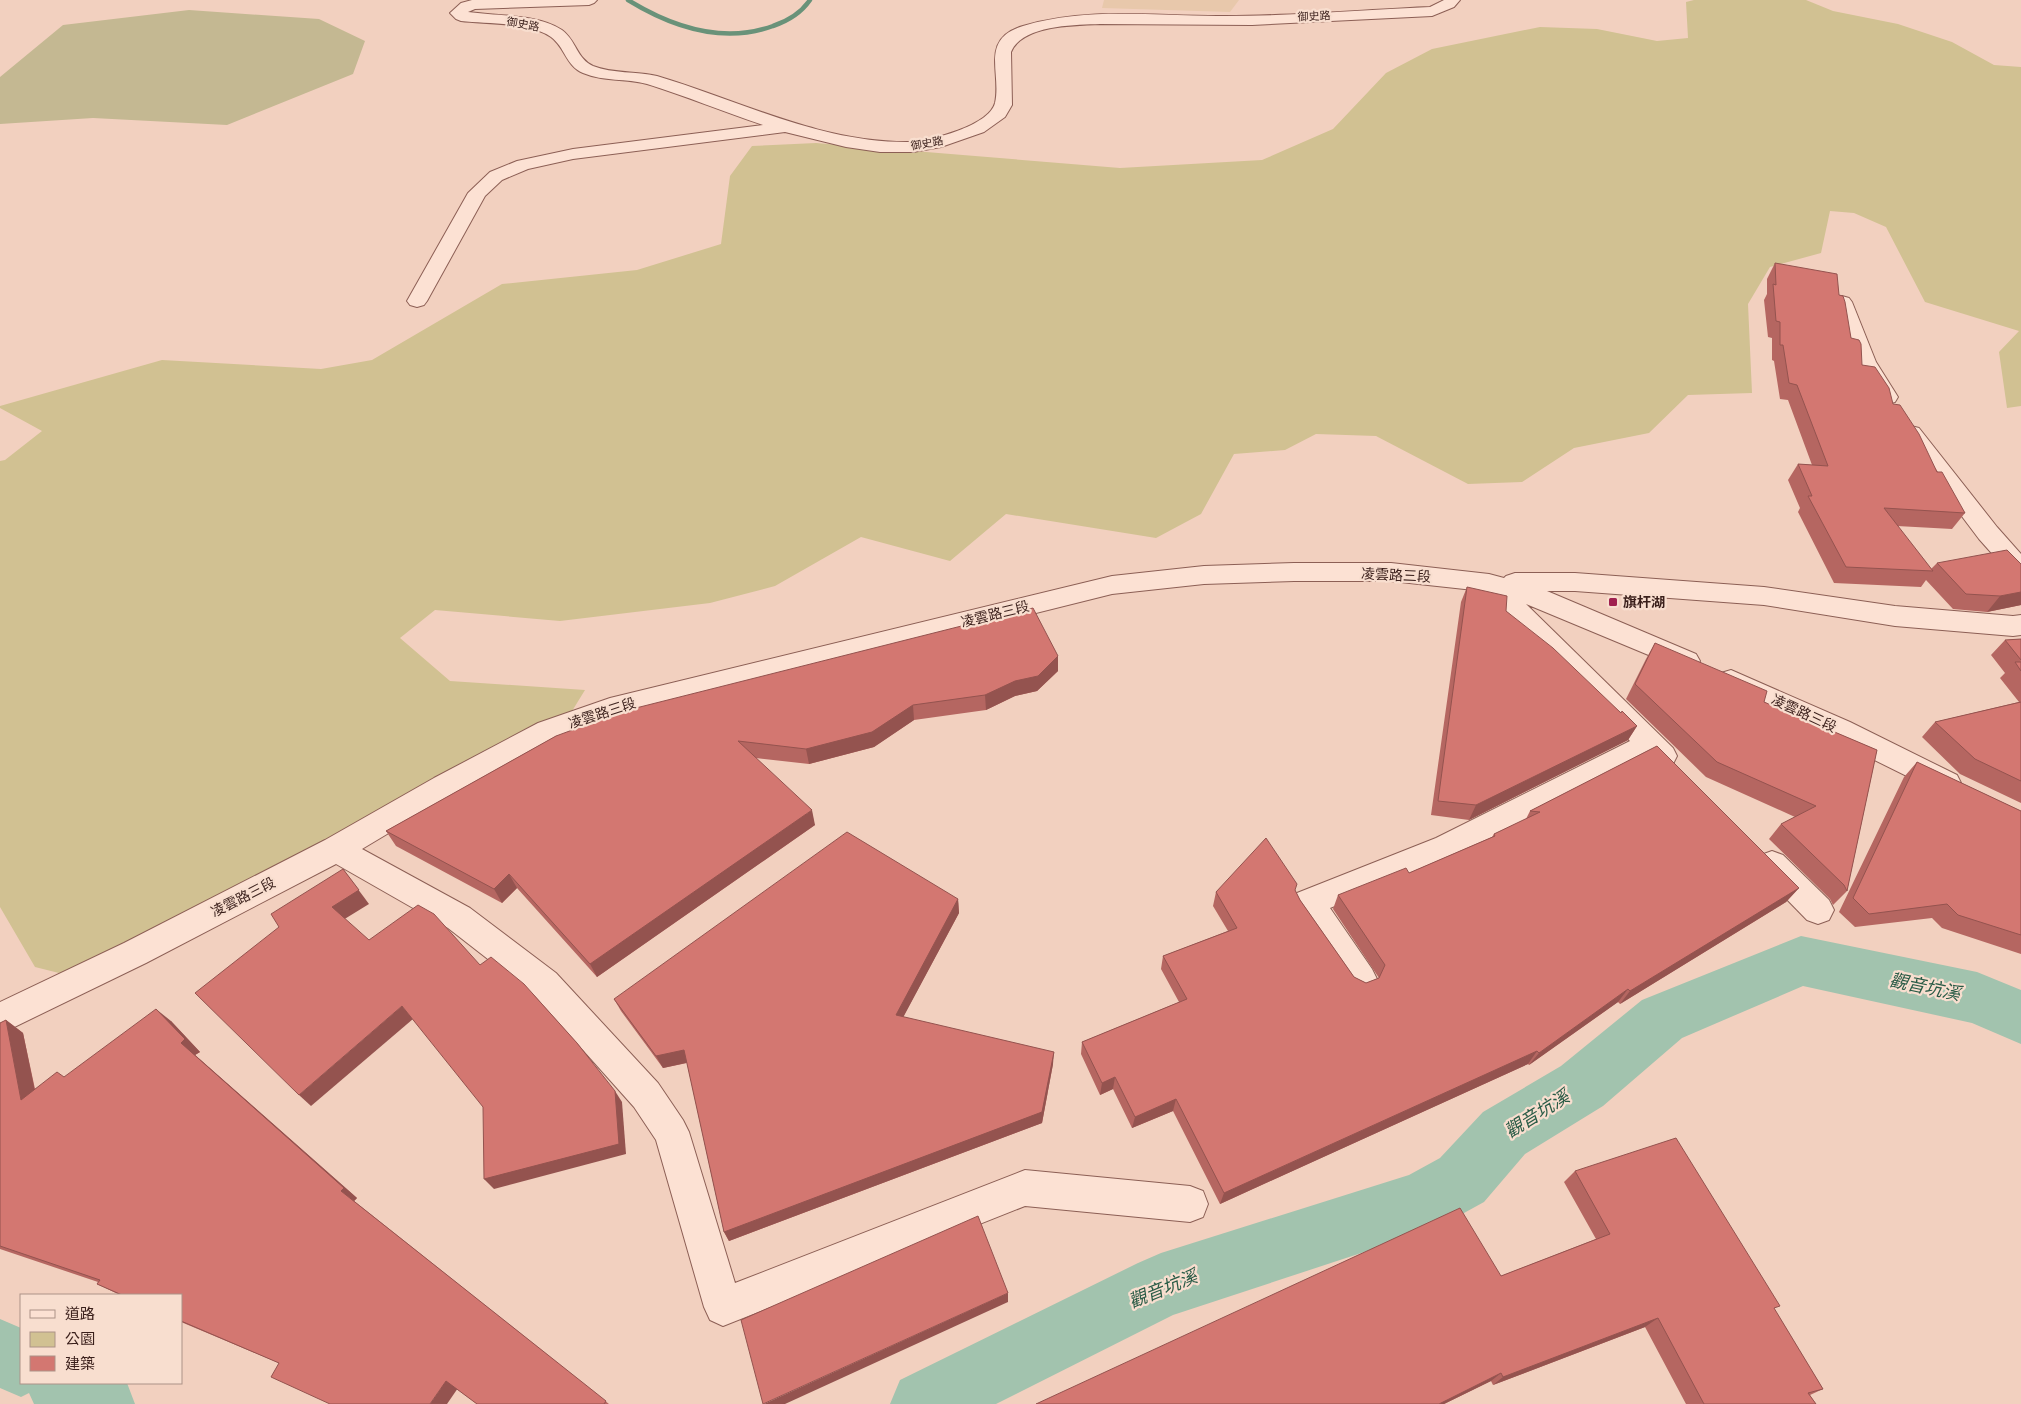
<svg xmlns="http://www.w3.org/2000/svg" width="2021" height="1404" font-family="'IBM Plex Serif','Noto Sans TC',serif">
	<rect width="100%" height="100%" fill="#f2d0bf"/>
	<path fill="#e8c8ab" d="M1104,0H1239L1230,12L1102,8Z"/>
	<path fill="#d1c192" d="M1694,0H1806L1833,11L1898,24L1952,42L1994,65L2021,67V406L2007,408L1999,352L2019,331L1925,302L1886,227L1854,213L1830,211L1821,253L1770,267L1748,304L1752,393L1688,395L1649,433L1574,448L1522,482L1468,484L1376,436L1316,434L1285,450L1234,454L1201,514L1156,538L1006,514L950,561L861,537L775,586L710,603L560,621L435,610L400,638L450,681L585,690L561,729L67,975L35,967L0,907V461L5,460L42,431L0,408V406L162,360L321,369L372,360L502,284L637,270L721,244L730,176L752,146L816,143L1120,168L1262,160L1333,129L1386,73L1432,49L1540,27L1597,29L1657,41L1688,38L1686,2Z"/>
	<path fill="#c4b892" d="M189,10L319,19L365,41L353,74L227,125L93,118L0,124V77L63,25Z"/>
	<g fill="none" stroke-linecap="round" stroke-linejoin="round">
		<path stroke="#699279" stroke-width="4.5" d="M628,0C672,27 723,44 773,26C788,21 801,13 810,0"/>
		<g fill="#a2c3ae" fill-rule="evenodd">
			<path d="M1801,936L1977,972L2021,990V1044L1972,1023L1803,986L1682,1038L1603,1106L1525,1154L1484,1202L1444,1224L1422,1233L1173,1315L996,1404H890L900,1380L1138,1263L1161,1253L1409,1175L1440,1158L1483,1112L1561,1066L1642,1000Z"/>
			<path d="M0,1319L21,1328V1383H127L135,1404H34L29,1393L21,1397L0,1388Z"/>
		</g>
		<g stroke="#8c5f55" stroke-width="2">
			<g id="minor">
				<path d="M472,0H597L594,3L589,5L475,9L468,12C496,16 538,14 562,30C576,40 577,59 593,66C613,74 636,71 657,76C741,101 820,143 910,142C930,141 989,126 995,103C1002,73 979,39 1023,26C1089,6 1158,17 1226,16C1294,16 1362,10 1430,7L1444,0H1460L1454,7L1432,16L1252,25L1100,24C1074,25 1022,25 1011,52L1012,105L1005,117L984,132L941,147L913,152H880L846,147L785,132L573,159L528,169L502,180L485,196L427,301L424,305L417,307L410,305L407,301L468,193L490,172L517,161L573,149L763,125C724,112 686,96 647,84C626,78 604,82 583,73C566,66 565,47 551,37C530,22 487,24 461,21L456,19L450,13L461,3Z"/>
				<path d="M1842,296L1849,298L1852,302L1876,362L1898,397L1895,402L1887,404L1879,402L1854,362L1832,302L1835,298Z"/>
				<path d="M1911,426L1919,428L1997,527L2021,554V579L2012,576L1979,539L1903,438L1900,433L1903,428Z"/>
				<path d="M1294,563H1391L1489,574L1504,578L1506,576L1515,573H1575L1764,587L1895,606L2013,616L2021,615V635L2013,636L1895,626L1764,605L1575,591H1547L1696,654L1700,661L1696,668L1687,671L1526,604L1673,748L1677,756L1673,764C1662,768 1656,767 1648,759L1458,856L1330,908L1372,969L1377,979L1372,989L1361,994L1350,989L1297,913L1292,903L1297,893L1436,838L1630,741L1483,591L1391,581H1294L1204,584L1112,594L623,716L558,739L454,794L362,849L470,908L556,973L658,1083L683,1120L689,1132L735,1283L1025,1170L1190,1186L1203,1191L1208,1204L1203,1217L1190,1222L1025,1206L723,1326L710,1320L704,1307L656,1140L634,1107L534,995L448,928L336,864L146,963L0,1034V1002L124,943L325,840L434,778L538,723L610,698L1112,576L1204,566Z"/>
				<path d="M1731,670L1850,722L1957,775L1961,783L1957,791L1947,795L1937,791L1830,738L1721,687L1717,680L1721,673Z"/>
				<path d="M1772,851L1783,855L1829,900L1834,910L1829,920L1818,924L1807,920L1761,873L1757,864L1761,855Z"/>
			</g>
		</g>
		<use href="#minor" fill="#fce1d3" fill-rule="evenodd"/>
	</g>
	<g fill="#b56661">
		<path d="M1775,263L1839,295L1851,338L1862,365L1893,404L1965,513L1952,529L1897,526L1931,569L1937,563L2021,564V605L1987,612L1953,609L1926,580L1921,587L1834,583L1798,512L1800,508L1788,480L1798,464L1812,465L1788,400L1780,399L1774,361L1772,360V338L1768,337L1764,300L1767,294V279Z"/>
		<path d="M1467,587L1506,611L1621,713L1637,726L1628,740L1469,820L1431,815L1461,602Z"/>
		<path d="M2021,639V803L1960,774L1922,737L1935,722L2019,702L2000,678L2005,673L1991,655L2005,640Z"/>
		<path d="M1655,643L1764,702L1877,750L1847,891L1833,905L1830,899L1769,839L1781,824L1795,817L1706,777L1626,699L1646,659Z"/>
		<path d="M1058,671L1037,691L1015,696L986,710L914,720L874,747L809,764L756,758L815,825L597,977L517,888L502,903L396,846L386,831L556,736Z"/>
		<path d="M1657,746L1799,888L1786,902L1620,1004L1618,1002L1529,1065L1528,1064L1220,1204L1173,1111L1132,1128L1113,1089L1100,1095L1081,1054L1082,1042L1179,1002L1161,969L1163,956L1228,931L1213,906L1216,892L1295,890L1300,900L1354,977L1366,983L1379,978L1333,909L1338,895L1409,873L1492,837L1494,834L1526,819L1530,811Z"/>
		<path d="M1917,762L2021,811V954L1942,928L1932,918L1855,927L1839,912L1904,777Z"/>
		<path d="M958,899L959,913L903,1017L1053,1064L1042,1123L729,1241L724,1232L687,1063L663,1068L621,1011L614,999Z"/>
		<path d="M6,1020L23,1033L35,1089L65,1077L171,1021L200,1052L195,1055L357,1198L354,1201L609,1404H477L457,1389L279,1363L181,1322V1295H120L97,1284L98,1282L0,1249V1023Z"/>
		<path d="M1575,1171L1774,1309L1823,1389L1810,1395L1816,1404H1686L1645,1327L1493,1385L1491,1381L1444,1404H1036L1501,1276L1596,1239L1564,1182Z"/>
	</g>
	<g fill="#94534f">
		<path d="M2021,592V605L1987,612L2000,596Z"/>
		<path d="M1058,656V671L1037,691L1015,696L986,710L985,695Z"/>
		<path d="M913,705L914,720L874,747L809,764L806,749Z"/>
		<path d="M1637,726L1628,740L1469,820L1476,805Z"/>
		<path d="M812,810L815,825L597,977L590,964Z"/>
		<path d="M343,869L369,904L343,920L332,907Z"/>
		<path d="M509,874L517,888L502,903L494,889Z"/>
		<path d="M1799,888L1786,902L1620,1004L1630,991Z"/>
		<path d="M958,899L959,913L898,1027L896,1015Z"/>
		<path d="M1628,989L1618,1002L1529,1065L1539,1053Z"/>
		<path d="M402,1006L413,1019L311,1106L299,1095Z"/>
		<path d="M156,1009L171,1021L200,1052L195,1055L357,1198L354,1201L341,1191L181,1043Z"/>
		<path d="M6,1020L23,1033L39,1111L21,1100Z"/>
		<path d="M684,1050L690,1062L663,1068L656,1056Z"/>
		<path d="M1537,1051L1528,1064L1220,1204L1224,1193Z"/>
		<path d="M1054,1052L1053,1064L1042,1123L729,1241L724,1232Z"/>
		<path d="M1115,1077L1113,1089L1100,1095L1102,1083Z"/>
		<path d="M615,1091L622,1102L626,1154L494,1189L484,1179Z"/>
		<path d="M1176,1099L1173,1111L1132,1128L1135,1117Z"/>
		<path d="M1008,1293V1302L785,1404H764Z"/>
		<path d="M1658,1318L1645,1327L1493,1385L1503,1377Z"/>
		<path d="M1501,1373L1491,1381L1444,1404H1439Z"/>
		<path d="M446,1381L458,1388L447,1404H430Z"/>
	</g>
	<g fill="#d37771" stroke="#94534f">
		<path d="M1775,263L1837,274L1839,295L1843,296L1845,302L1851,338L1859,340L1861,344L1862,365L1875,367L1889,388L1893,404L1900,405L1919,434L1937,472H1942L1965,513L1884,508L1933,571L1846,567L1808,496H1812L1798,464L1828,466L1797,385L1789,383L1783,345H1780V322L1776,321L1773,284L1776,285Z"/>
		<path d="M2007,550L2021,564V592L2000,596L1966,594L1937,563Z"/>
		<path d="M1467,587L1507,596L1506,611L1553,648L1621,713L1622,711L1637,726L1476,805L1438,801Z"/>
		<path d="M1033,608L1058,656L1038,676L1015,681L985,695L913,705L872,732L806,749L738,741L812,810L590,964L509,874L494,889L386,831L556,736L624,711Z"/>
		<path d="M2021,639V660L2005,640Z"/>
		<path d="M1655,643L1767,691L1764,702L1877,750L1847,891L1844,885L1781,824L1816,806L1717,762L1635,684Z"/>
		<path d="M2015,662H2021V671Z"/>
		<path d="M2021,702V781L1975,759L1935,722Z"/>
		<path d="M1657,746L1799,888L1630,991L1628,989L1539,1053L1537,1051L1224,1193L1176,1099L1135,1117L1115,1077L1102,1083L1082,1042L1187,999L1163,956L1237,928L1216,892L1266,838L1297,884L1295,890L1300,900L1354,977L1366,983L1379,978L1385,965L1338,895L1406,868L1409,873L1495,836L1494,834L1540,812L1530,811Z"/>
		<path d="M1917,762L2021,811V935L1958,915L1947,904L1869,914L1853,898Z"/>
		<path d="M847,832L958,899L896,1015L1054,1052L1042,1112L724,1232L684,1050L656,1056L614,999Z"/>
		<path d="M343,869L359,890L332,907L369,940L418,905L434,914L480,965L491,957L524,984L577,1043L615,1091L619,1144L484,1179L483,1107L402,1006L299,1095L195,993L279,927L271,914Z"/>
		<path d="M156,1009L185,1039L181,1043L344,1188L341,1191L606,1401L604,1404H477L446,1381L430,1404H330L271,1377L279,1363L181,1321V1295H122L97,1284L100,1280L0,1246V1023L6,1020L21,1100L57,1072L64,1077Z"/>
		<path d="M1676,1138L1780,1306L1774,1308L1823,1389L1808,1393L1816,1404H1704L1658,1318L1503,1377L1501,1373L1439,1404H1036L1460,1208L1501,1276L1610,1234L1575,1171Z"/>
		<path d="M978,1216L1008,1293L763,1404L741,1320Z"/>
	</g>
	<rect fill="#a0204f" stroke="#f8decf" stroke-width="2" x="1608" y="597" width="10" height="10" rx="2.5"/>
	<g text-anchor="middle" stroke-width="4.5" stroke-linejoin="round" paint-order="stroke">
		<g font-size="11" fill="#3a1f1b" stroke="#f8decf">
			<text transform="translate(1314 16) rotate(-3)" y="4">御史路</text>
			<text transform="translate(523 24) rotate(10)" y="4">御史路</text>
			<text transform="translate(927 143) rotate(-10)" y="4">御史路</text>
		</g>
		<g font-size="14" fill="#3a1f1b" stroke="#f8decf">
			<text transform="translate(1396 575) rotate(3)" y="5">凌雲路三段</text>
			<text transform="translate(995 614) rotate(-14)" y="5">凌雲路三段</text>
			<text transform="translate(602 713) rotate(-18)" y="5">凌雲路三段</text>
			<text transform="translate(1804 713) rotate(25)" y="5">凌雲路三段</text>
			<text transform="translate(243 897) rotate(-27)" y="5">凌雲路三段</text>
		</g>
		<g font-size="14" font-weight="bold" fill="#3a1f1b" stroke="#f8decf" text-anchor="start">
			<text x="1623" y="607">旗杆湖</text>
		</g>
		<g font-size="18" font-style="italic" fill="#295b46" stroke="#f8decf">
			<text transform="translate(1925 987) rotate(12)" y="6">觀音坑溪</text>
			<text transform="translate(1537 1114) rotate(-32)" y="6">觀音坑溪</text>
			<text transform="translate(1163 1289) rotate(-22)" y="6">觀音坑溪</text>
		</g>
	</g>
	<rect x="20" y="1294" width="162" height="90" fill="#f8decf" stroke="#ac9287"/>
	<rect x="30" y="1310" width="25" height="8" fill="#fce1d3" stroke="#ac9287"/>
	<text x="65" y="1319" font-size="15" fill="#3a1f1b">道路</text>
	<rect x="30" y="1332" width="25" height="15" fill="#d1c192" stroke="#ac9287"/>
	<text x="65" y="1344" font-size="15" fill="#3a1f1b">公園</text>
	<rect x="30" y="1356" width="25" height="15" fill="#d37771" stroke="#ac9287"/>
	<text x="65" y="1369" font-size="15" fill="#3a1f1b">建築</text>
</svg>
